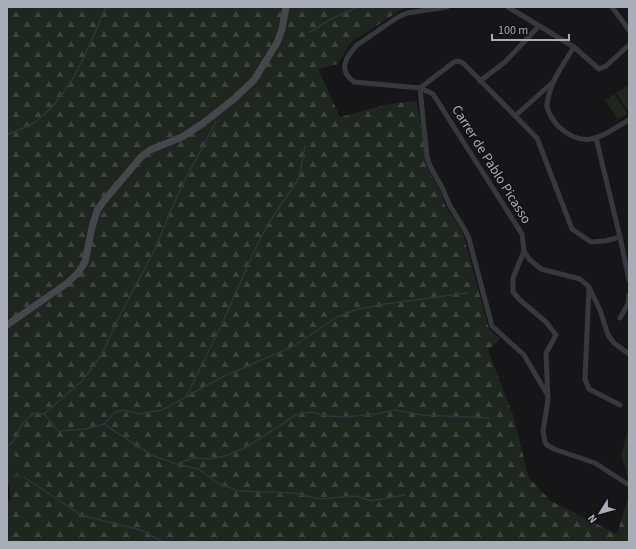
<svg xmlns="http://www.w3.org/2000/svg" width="636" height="549" font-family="'Source Sans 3',sans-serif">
	<defs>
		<pattern id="forest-firs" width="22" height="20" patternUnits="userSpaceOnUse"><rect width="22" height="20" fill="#1e261f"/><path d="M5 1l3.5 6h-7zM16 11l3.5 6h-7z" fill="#3c433d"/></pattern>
		<pattern id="park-tufts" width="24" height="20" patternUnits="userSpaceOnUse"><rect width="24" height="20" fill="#1e261f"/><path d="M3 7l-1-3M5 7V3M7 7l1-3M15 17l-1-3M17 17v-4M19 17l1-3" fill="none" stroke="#3c433d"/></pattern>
	</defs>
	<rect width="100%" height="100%" fill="#161618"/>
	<g fill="#1e261f">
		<path d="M627,86L629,88V112L616,93Z"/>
		<path d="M614,94L627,113L618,120L605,100Z"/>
		<path d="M629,425V468L626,469L621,456Z"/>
	</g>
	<path fill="url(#forest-firs)" d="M7,7H404L405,9L399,11L350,43L338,64L318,69L340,117L389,104L417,101L428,170L440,189L445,206L462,230L489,329L500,339L488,350L513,415L529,478L551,501L617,534L629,496L626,469L629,468V542H7V503L10,499V484L18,476V463L14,451H7Z"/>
	<path fill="url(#park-tufts)" d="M7,451H14L18,463V476L10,484L7,485Z"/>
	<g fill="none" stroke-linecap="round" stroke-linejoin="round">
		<g stroke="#2c353c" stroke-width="1.5">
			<path d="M310,32L331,19L358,7"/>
			<path d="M7,135C16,131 27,127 35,122C72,95 88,48 106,7"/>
			<path d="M187,395L220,328L257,245L270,221L299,178L305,146"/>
			<path d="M44,414L82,381L102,354L121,313L154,251L181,187L216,122"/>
			<path d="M104,424L151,455L177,464L192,458L210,459L225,456L245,448L296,415L311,412L327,416L346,417L376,414L395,410L422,415L489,418"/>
			<path d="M7,446C16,442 17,433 22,425C25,420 30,417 34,413L44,414L58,431L85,429L104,424L115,412L124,410L140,414L162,410L220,378L294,346L337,317L358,309L385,304L467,293"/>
			<path d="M178,464L198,469L220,484L239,491L292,493L320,499L355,496L371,501L405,495"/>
			<path d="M24,477L81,515L141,530L163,542"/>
		</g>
		<g stroke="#37383d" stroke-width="5">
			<path d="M447,7L407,13L398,17L357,45C345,58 338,70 354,82L420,88L433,94L522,234L524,251L529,259L541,269L580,279L589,287L600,310L608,335L614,343L629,354"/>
			<path d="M508,7L574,47L599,69L606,66L629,45"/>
			<path d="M612,7L629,30"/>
			<path d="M574,47C563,65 549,83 547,105C547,111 554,122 558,126C586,152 602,135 629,120"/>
			<path d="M480,81L505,62L539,26"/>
			<path d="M420,88L427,157L431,168L442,187L449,204L465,230L469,239L492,326L524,355L547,394"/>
			<path d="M420,88L454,62L458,61L463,63L537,138L572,229L591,242L605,241L620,237"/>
			<path d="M515,116L552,83"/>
			<path d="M596,138L620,237L629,280"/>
			<path d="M524,251L513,278V292L520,300L546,322L556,335L546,353L548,400L543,431L545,442L547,445L554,449L595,463L629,485"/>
			<path d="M589,288L585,379L589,389L620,405"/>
			<path d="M620,318L628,304L629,295"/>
		</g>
		<path stroke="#45474d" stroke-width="7" d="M7,325L66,284L77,274L85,262L92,227L97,211L103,202L141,157L150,150L182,137L202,124L234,99L254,80L277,43L282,29L286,7"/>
	</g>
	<g text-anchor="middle" stroke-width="3" stroke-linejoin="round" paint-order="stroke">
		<g font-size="14" fill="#a8adb8" stroke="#111113">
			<text transform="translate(492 164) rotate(58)" y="5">Carrer de Pablo Picasso</text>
		</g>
	</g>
	<rect width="636" height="549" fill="none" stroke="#a8adb8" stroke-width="16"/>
	<g transform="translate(600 513) rotate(233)" stroke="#111113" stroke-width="3" paint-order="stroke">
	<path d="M0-3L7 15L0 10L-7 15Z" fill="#a8adb8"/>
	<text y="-6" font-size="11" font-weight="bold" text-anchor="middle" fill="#a8adb8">N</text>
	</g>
	<path d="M492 34v6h77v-6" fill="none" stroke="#a8adb8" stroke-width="2"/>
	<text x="498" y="34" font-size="12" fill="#a8adb8" stroke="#111113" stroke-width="3" paint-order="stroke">100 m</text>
</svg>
